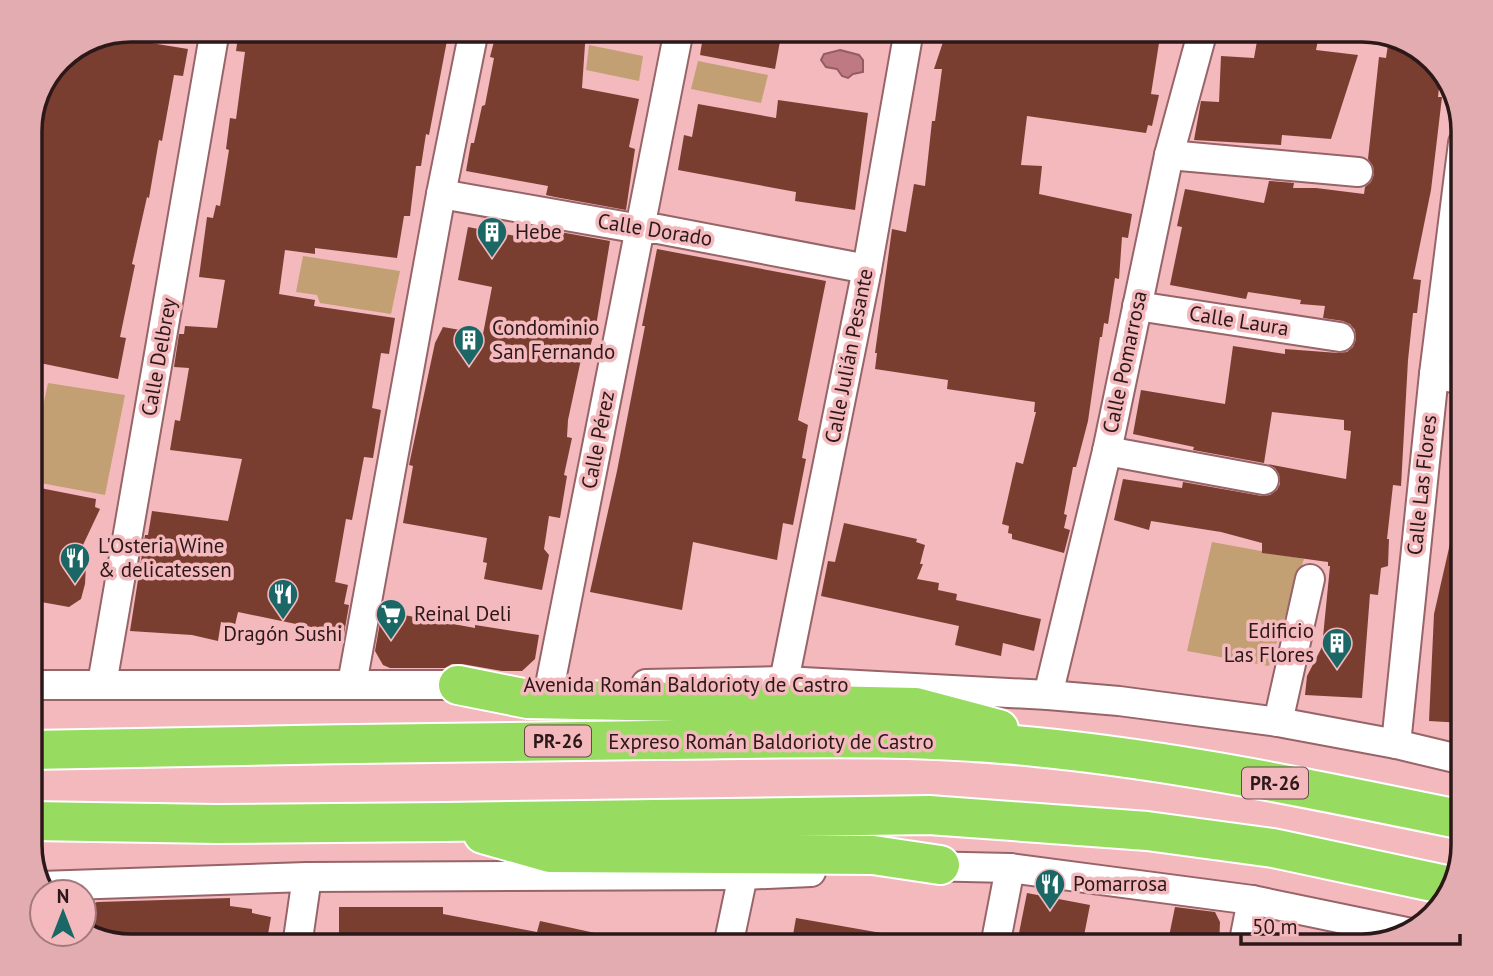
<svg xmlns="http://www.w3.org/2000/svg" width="1493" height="976" font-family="'PT Sans',sans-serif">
	<rect width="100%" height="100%" fill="#f3b9bd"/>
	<g fill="#c3a074">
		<path d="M589,45L643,56L639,81L586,70Z"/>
		<path d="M698,61L768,75L761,103L691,89Z"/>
		<path d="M303,256L400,271L391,314L320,303L317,295L296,292Z"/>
		<path d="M48,383L125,395L105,495L30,481V466Z"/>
		<path d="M1212,542L1304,559L1269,666L1187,651Z"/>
	</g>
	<path fill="#bf7a81" stroke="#935c62" stroke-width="2" d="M840,50L859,55L863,60V72L853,74L848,78L842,76L837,69L826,67L821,60L824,54Z"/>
	<g fill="#7a3e31">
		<path d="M239,30H449L429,135L426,134L421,166H416L410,216H404L397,258L315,248V254L285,250L279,294L315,300L314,306L395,318L389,354L381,353L372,408L381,410L373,458L364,457L352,520L346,519L335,582L348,585L344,604L349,605L344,634L238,612L235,625L221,622L218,641L192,635L130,631L145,535H148L152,511L228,521L242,459L170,450L175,420L180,421L189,368L174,367L179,334H184L185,326L217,328L225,280L199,277L207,217L213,218L216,205L220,206L229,150L226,149L230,118L236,119L245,52L236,51Z"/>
		<path d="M497,30H586L582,88L639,99L629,147L635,149L626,210L555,197L546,195L548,186L466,171L471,143H474L482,106L485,105L494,58L490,57Z"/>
		<path d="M704,30H782L775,69L700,55Z"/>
		<path d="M947,30H1141L1138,39L1159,43L1151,94L1159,95L1152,126L1148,125L1146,133L1027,116L1021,165L1042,166L1039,194L1132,214L1128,238L1122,237L1119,279L1115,278L1108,324L1104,323L1102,337H1100L1088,421L1076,467H1073L1064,514L1067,515L1064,528L1070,530L1064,553L1012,539V534L1008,533L1009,526L1002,524L1016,462L1023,464L1036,412H1034L1035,402L947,389L948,380L875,369L877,353H875L892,229L906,232L914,184L925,186L932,121H935L942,69H934Z"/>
		<path d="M1259,30H1320L1316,50L1358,55L1331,139L1282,135L1281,145L1194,140L1201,101L1219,102L1221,56L1254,58Z"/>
		<path d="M114,37L188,49L183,76L174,75L162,141L159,140L149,198L147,197L132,264L135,265L120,337L126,338L118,379L30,361V125L60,59Z"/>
		<path d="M1389,38L1418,47L1441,71L1438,97H1442L1431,190L1413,279L1421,280L1417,313H1413L1408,360L1401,486L1393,485L1387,539H1389L1388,566L1381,568L1378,595L1370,594L1362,698L1305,695L1307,676L1322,647L1330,566H1328V562L1262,553V543L1221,532L1151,521L1149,530L1114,520L1123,479L1182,488L1183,482L1262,496L1270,495L1277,490L1280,484L1279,474L1275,468L1268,464L1346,479L1351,431L1344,430V420L1272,412L1264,463L1193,450L1194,447L1133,434L1141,390L1225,404L1233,346L1285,354V349L1338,353L1347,352L1353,347L1356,339L1355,330L1350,324L1343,321L1323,318L1325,306L1300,304L1301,300L1248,292L1246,299L1170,285L1182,227L1177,226L1185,189L1264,203L1269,181L1294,183L1293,188H1316L1364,194L1365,187L1371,182L1374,174L1373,166L1368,159L1379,57L1386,58Z"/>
		<path d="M778,100L868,113L855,210L795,201L796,192L678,170L684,135L692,137L698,104L776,118Z"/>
		<path d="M468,227L547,242L549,230L610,241L596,326L589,351L583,350L568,420L567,437L572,438L564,475L567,476L560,518L549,516L544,549L549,555L542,590L484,579L487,563L483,562L487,538L403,523L413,466L409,465L435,343L443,327L483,334L492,287L458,280Z"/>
		<path d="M657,249L826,281L798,420L808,425L802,458L806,459L793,525L783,523L777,560L693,542L682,610L590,592L617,471L645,326H642Z"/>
		<path d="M30,486L96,499L95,507L100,509L83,545L86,564L85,584L81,599L69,607L30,600Z"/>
		<path d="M844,523L917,539L916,542L925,545L920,564H923L917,579L939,583L938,590L957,594L956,600L1041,619L1034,651L1003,643L1001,656L955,645L959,626L821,596L828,561L835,562Z"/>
		<path d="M1454,526L1463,527V723L1429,721L1434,614Z"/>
		<path d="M382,611L475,628V625L539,635L535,659L522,671H502L462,664H452L445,668H390L383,665L375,651Z"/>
		<path d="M1027,893L1090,905L1082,946H1025L1026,939L1018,938Z"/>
		<path d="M230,898V906L252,909V913L271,917L266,946H131L84,932V908L97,902Z"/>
		<path d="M339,907H443V914L537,932L540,921L609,936L608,946H339Z"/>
		<path d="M1175,907L1215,912L1220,922L1219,946H1167Z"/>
		<path d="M796,918L887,934L886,946H791Z"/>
	</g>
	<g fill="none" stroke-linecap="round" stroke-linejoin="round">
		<g stroke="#976468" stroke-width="32">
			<g id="minor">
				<path d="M1169,155L1358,172"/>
				<path d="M441,194L640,229H658L867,269"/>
				<path d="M1137,306L1340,337"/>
				<path d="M1434,374L1463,380"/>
				<path d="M1107,451L1264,480"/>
				<path d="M784,681L867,269L909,30"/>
				<path d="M102,684L215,30"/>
				<path d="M352,684L441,194L474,30"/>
				<path d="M646,684L784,681L1048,695L1119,701L1278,722L1396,744L1463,760"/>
				<path d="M30,685H476"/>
				<path d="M550,685L679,30"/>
				<path d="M1048,695L1107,451L1169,155L1203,30"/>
				<path d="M1278,722L1310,579"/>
				<path d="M1396,744L1434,374L1463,143"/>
				<path d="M921,866L1010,868L1252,900L1411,933"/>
				<path d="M40,886L307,877L743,875L811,872"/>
				<path d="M297,946L307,877"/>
				<path d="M728,946L743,875"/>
				<path d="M995,946L1010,868"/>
				<path d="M1243,946L1252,900"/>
			</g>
		</g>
		<g stroke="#fff" stroke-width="42">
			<g id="motorway">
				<path d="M458,685L528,699L916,707L999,729"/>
				<path d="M30,750C237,746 445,742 652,740C780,739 908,734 1036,747C1179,761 1322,791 1463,820"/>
				<path d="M30,821L217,824L444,822L929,815L1147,831L1273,848L1451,886"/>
				<path d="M483,834L550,853L873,855L940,865"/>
			</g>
		</g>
		<use href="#minor" stroke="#fff" stroke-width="28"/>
		<use href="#motorway" stroke="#97dc61" stroke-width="38"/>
	</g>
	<defs>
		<g id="building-pin" transform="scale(1.575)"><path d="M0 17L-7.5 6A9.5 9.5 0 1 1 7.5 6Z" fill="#1a6766" stroke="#f3b9bd"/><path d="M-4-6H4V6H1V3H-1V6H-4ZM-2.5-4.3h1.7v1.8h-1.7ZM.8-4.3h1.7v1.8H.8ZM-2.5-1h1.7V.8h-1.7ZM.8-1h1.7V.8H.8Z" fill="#fff"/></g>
		<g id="restaurant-pin" transform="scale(1.575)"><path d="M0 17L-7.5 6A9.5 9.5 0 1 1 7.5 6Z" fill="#1a6766" stroke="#f3b9bd"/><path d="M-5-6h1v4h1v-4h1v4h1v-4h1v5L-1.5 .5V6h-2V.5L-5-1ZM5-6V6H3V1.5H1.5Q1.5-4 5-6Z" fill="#fff"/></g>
		<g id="supermarket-pin" transform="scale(1.575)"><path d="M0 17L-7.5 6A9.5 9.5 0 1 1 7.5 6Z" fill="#1a6766" stroke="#f3b9bd"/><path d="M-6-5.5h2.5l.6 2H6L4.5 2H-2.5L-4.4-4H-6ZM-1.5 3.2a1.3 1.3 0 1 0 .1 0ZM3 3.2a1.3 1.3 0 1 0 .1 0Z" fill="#fff"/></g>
	</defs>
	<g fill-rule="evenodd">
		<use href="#building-pin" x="492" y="232"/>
		<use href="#building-pin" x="469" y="340"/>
		<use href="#restaurant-pin" x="75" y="558"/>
		<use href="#restaurant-pin" x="283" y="594"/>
		<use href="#supermarket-pin" x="391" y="614"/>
		<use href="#building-pin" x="1337" y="643"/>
		<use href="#restaurant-pin" x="1050" y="884"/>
	</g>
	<g text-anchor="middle" stroke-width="7" stroke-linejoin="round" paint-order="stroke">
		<g fill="#f3b9bd" stroke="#68484a" stroke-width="2">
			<rect x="525" y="725.5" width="66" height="31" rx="5"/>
			<rect x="1242" y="767.5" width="66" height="31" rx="5"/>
		</g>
		<g font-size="19" font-weight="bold" fill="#2c1719">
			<text x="558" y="748">PR-26</text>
			<text x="1275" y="790">PR-26</text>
		</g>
		<g font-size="21" fill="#2c1719" stroke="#f3b9bd">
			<text transform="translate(655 230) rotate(9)" y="7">Calle Dorado</text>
			<text transform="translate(1239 321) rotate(9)" y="7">Calle Laura</text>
			<text transform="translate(849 356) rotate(-79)" y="7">Calle Julián Pesante</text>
			<text transform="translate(159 357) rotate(-80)" y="7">Calle Delbrey</text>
			<text transform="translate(1125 362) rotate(-78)" y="7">Calle Pomarrosa</text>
			<text transform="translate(598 440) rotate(-79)" y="7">Calle Pérez</text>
			<text transform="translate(1422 485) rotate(-84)" y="7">Calle Las Flores</text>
			<text x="686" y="692">Avenida Román Baldorioty de Castro</text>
			<text x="771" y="749">Expreso Román Baldorioty de Castro</text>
		</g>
		<g font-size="21" fill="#2c1719" stroke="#f3b9bd" text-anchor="start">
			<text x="515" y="239">Hebe</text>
			<text x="492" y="335">Condominio<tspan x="492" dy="24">San Fernando</tspan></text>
			<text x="98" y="553">L'Osteria Wine<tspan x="98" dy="24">&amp; delicatessen</tspan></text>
			<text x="414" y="621">Reinal Deli</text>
			<text x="1314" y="638" text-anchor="end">Edificio<tspan x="1314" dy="24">Las Flores</tspan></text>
			<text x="283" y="641" text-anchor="middle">Dragón Sushi</text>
			<text x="1073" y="891">Pomarrosa</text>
		</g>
	</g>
	<path d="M0 0H1493V976H0ZM131 42H1362A89 89 0 0 1 1451 131V845A89 89 0 0 1 1362 934H131A89 89 0 0 1 42 845V131A89 89 0 0 1 131 42Z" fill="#e3acb0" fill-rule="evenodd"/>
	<path fill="none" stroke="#2c1719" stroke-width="3.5" d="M131 42H1362A89 89 0 0 1 1451 131V845A89 89 0 0 1 1362 934H131A89 89 0 0 1 42 845V131A89 89 0 0 1 131 42Z"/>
	<g transform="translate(63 913)"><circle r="33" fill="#f3b9bd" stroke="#a3787b" stroke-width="2"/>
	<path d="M0-5L12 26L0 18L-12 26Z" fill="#1a6766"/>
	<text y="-10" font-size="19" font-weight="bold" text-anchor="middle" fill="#2c1719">N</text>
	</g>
	<path d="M1241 934v10h219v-10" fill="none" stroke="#2c1719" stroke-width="3.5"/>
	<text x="1252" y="934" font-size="21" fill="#2c1719" stroke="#f3b9bd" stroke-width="5" paint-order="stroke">50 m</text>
</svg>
